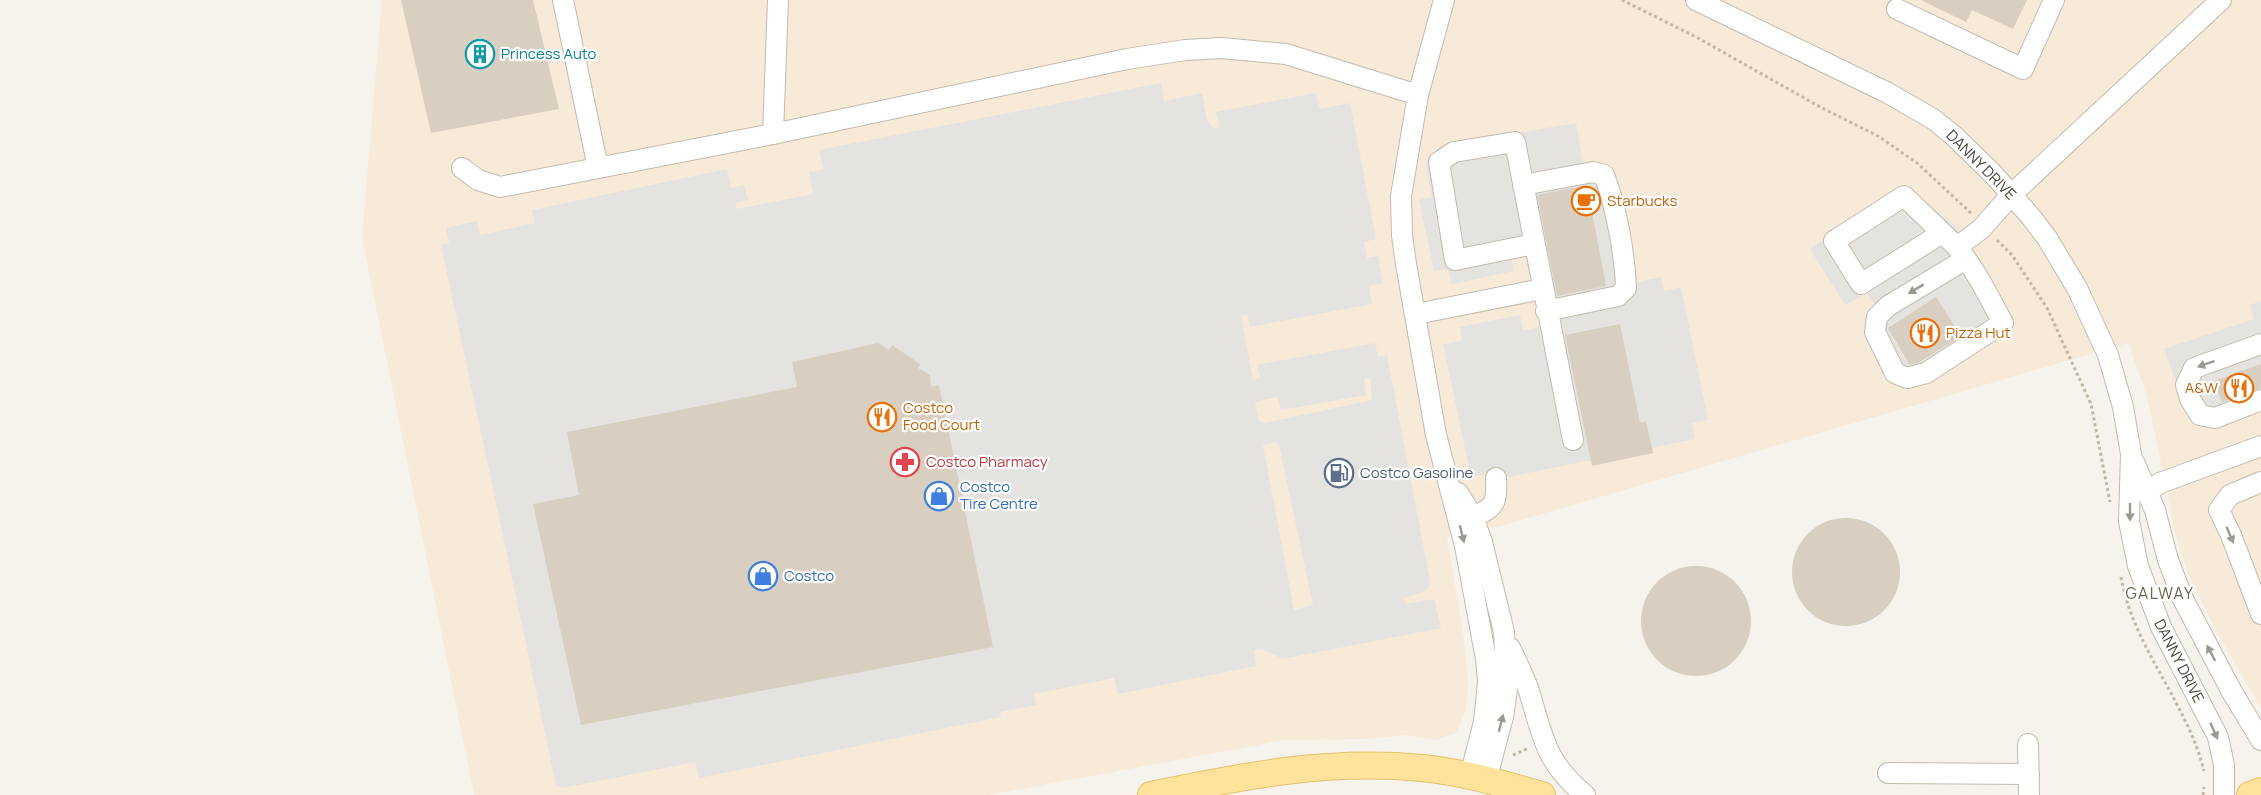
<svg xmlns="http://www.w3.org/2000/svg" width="2261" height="795" font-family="Manrope,sans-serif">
	<rect width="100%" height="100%" fill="#f6f3ec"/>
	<path fill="#f7ead8" d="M382,0H2261V708L2215,629L2189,576L2176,536L2147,396L2128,343L1501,526L1447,536L1464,639L1468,681L1466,710L1456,733L1435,740L1406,735L1367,739L1285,740L989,795H474L362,238Z"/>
	<g fill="#e5e3e0" fill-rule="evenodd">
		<path d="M1161,83L1164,101L1202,93L1207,121L1214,128L1219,127L1216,112L1316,93L1320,109L1350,103L1376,239L1364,242L1367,258L1378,256L1383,283L1369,286L1372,304L1250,327L1247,314L1241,316L1253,380L1260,378L1257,365L1375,343L1378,357L1387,355L1430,581L1428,588L1424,592L1403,598L1406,604L1434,599L1441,628L1283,659L1261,649L1254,650L1256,666L1118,694L1114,678L1034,694L1036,705L1000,712L1001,717L699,778L695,762L563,788L556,785L441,245L449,243L446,228L477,221L480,235L535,223L532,210L727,169L731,188L744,185L748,200L735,203L737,209L813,194L809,172L823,169L819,150ZM1370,378L1372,400L1270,422L1263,423L1258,419L1255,402L1278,397L1281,410L1366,395L1364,379ZM1275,442L1279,445L1313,605L1294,610L1263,445Z"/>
		<path d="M1576,123L1584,169L1599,166L1632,283L1661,277L1664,291L1681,287L1708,420L1692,423L1695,439L1488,481L1486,474L1471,477L1443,344L1462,341L1460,327L1520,315L1523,330L1540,327L1525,253L1511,255L1514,271L1452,284L1448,269L1434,271L1419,200L1432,197L1426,168L1429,157L1441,146Z"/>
		<path d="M1903,185L1955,226L1981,263L2014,324L1924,380L1901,382L1877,308L1867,293L1845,305L1810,249Z"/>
		<path d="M2261,301V407L2187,412L2164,349L2254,319L2250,305Z"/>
	</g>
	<g fill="#d8cfc1">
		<path d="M401,0H533L559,109L431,133Z"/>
		<path d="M1921,0H2027L2013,29L1972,10L1966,22Z"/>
		<path d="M1587,185L1606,286L1557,296L1537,195Z"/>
		<path d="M1936,297L1961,336L1918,363L1910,365L1888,328Z"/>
		<path d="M1620,324L1640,423L1646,421L1653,453L1592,466L1565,335Z"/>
		<path d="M878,343L889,350L892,345L920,364L918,368L930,375L931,387L939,385L993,647L581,725L533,504L579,495L567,432L797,387L792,362Z"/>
		<path d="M2261,364V388L2222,402L2214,381Z"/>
		<circle cx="1846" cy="572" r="54"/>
		<circle cx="1696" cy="621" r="55"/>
	</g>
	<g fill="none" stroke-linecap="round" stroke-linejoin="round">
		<g stroke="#c2bbae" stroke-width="22">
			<g id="minor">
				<path d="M563,0L598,168"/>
				<path d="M1444,0L1418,95L1401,196L1402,235L1406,264L1436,435L1465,546L1486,659L1488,682L1484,722L1470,776"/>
				<path d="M1696,0L1888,93L1933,119L1954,136L1993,174L2031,217L2047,238L2077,288L2108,355L2123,407L2131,454L2129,521L2138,566L2161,627L2218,737L2224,765V795"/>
				<path d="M1897,9L2023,69L2054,0"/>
				<path d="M773,134L778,0"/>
				<path d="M462,168L478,180L500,187L773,134L1127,59L1185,50L1222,48L1286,54L1418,95"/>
				<path d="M1523,185L1593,172L1604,175C1616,206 1625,255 1626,288L1618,296L1546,311"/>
				<path d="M1942,233L1861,284L1834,241L1904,196L1957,247L1981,229L2012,194L2221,0"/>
				<path d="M1534,244L1455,260L1439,162L1454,152L1515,142L1573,440"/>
				<path d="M1957,247C1976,270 1989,297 2003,323L1926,373L1907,378L1895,373L1875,332L1877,317L1888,306L1966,259"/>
				<path d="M1416,314L1542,289"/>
				<path d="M2261,344L2194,368L2186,385L2190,399L2200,415L2215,418L2261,400"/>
				<path d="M2134,462L2155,510L2168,560L2183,599L2232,692L2261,740"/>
				<path d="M2261,482L2230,495L2219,510L2231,535L2261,614"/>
				<path d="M2147,492L2160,483L2261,446"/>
				<path d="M1458,493L1473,517L1482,542L1504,632L1507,689L1503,717L1486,780"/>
				<path d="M1473,517C1496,507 1497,503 1496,478"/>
				<path d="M1510,648C1517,662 1524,676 1529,691C1543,737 1545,762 1585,795"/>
				<path d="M2028,744L2029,795"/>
				<path d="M1888,773L2029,774"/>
			</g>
		</g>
		<g stroke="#e6c16a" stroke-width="28">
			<g id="major">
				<path d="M1151,795C1243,776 1327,759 1422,768C1463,772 1503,784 1542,795"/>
				<path d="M2250,795L2261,791"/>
			</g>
		</g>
		<g stroke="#c4b79f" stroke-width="3" stroke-dasharray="3 3" stroke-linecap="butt">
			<path d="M1622,0L1698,38L1822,108L1878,136L1917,163L1972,214"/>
			<path d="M1997,240L2012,255L2047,308L2091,404L2110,502"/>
			<path d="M2121,577C2133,647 2187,702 2204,771"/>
			<path d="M1513,755L1529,748"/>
			<path d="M2203,795L2204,787"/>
		</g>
		<use href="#minor" stroke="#fff" stroke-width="20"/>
		<use href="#major" stroke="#ffe39c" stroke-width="26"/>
	</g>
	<defs><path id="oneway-solid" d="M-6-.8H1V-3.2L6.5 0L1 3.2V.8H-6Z" transform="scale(1.5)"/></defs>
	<g fill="#9c9892">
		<use href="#oneway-solid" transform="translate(1916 289) rotate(149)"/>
		<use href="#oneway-solid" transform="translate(2206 364) rotate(161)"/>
		<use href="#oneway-solid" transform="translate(2130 512) rotate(90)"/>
		<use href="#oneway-solid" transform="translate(1462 534) rotate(76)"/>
		<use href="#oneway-solid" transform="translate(2230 535) rotate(67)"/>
		<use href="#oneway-solid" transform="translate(2211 653) rotate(-118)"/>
		<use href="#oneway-solid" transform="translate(1501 723) rotate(-76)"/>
		<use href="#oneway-solid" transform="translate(2214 731) rotate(66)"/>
	</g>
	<defs>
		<g id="building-ring" transform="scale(1.5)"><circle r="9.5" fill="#fff" stroke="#0f9aa8" stroke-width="1.5"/><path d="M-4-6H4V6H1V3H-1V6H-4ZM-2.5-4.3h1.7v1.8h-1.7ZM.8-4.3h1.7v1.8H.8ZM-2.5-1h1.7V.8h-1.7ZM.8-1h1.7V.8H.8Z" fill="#0f9aa8"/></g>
		<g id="cafe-ring" transform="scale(1.5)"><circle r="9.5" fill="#fff" stroke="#e8710a" stroke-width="1.5"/><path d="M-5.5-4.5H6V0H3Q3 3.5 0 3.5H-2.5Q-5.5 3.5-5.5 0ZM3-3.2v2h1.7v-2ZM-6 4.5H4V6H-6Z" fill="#e8710a"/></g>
		<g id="restaurant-ring" transform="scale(1.5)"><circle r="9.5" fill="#fff" stroke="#e8710a" stroke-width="1.5"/><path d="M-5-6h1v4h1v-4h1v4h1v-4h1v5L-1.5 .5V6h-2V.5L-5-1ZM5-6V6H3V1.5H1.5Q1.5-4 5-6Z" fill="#e8710a"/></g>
		<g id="pharmacy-ring" transform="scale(1.5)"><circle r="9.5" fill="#fff" stroke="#e0444e" stroke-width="1.5"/><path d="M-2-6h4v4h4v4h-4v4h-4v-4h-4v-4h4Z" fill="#e0444e"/></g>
		<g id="fuel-ring" transform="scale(1.5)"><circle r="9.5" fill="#fff" stroke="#5c6f8a" stroke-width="1.5"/><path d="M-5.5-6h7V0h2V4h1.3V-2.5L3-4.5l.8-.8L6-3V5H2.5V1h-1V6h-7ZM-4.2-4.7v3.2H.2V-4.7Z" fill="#5c6f8a"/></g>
		<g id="shop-ring" transform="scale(1.5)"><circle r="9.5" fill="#fff" stroke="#3f7fe0" stroke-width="1.5"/><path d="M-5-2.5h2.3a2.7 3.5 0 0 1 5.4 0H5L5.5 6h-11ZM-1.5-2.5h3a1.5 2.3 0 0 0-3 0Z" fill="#3f7fe0"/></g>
	</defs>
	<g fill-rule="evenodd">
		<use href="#building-ring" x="480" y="54"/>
		<use href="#cafe-ring" x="1586" y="201"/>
		<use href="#restaurant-ring" x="1925" y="333"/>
		<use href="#restaurant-ring" x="2239" y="388"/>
		<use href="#restaurant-ring" x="882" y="417"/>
		<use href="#pharmacy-ring" x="905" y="462"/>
		<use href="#fuel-ring" x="1339" y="473"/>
		<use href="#shop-ring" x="939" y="496"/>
		<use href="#shop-ring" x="763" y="576"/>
	</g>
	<g text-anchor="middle" stroke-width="4.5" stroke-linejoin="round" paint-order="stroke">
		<g font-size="15" fill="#0d838f" stroke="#fff" text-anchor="start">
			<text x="501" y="59">Princess Auto</text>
		</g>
		<g font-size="15" fill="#4b4439" stroke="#fff">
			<text transform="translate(1981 165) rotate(45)" y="5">DANNY DRIVE</text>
			<text transform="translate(2179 661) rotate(63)" y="5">DANNY DRIVE</text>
		</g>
		<g font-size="15" fill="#c56008" stroke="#fff" text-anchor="start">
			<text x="1607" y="206">Starbucks</text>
			<text x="1946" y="338">Pizza Hut</text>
			<text x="2218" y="393" text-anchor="end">A&amp;W</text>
			<text x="903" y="413">Costco<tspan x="903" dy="17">Food Court</tspan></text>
		</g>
		<g font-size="15" fill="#be3a42" stroke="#fff" text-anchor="start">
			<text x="926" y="467">Costco Pharmacy</text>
		</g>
		<g font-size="15" fill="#4e5e75" stroke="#fff" text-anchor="start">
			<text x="1360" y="478">Costco Gasoline</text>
		</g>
		<g font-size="15" fill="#366cbe" stroke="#fff" text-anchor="start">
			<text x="960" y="492">Costco<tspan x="960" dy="17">Tire Centre</tspan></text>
			<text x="784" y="581">Costco</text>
		</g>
		<g font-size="16" letter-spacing="1.5" fill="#6e6250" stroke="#fff">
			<text x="2160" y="599">GALWAY</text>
		</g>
	</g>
</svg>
